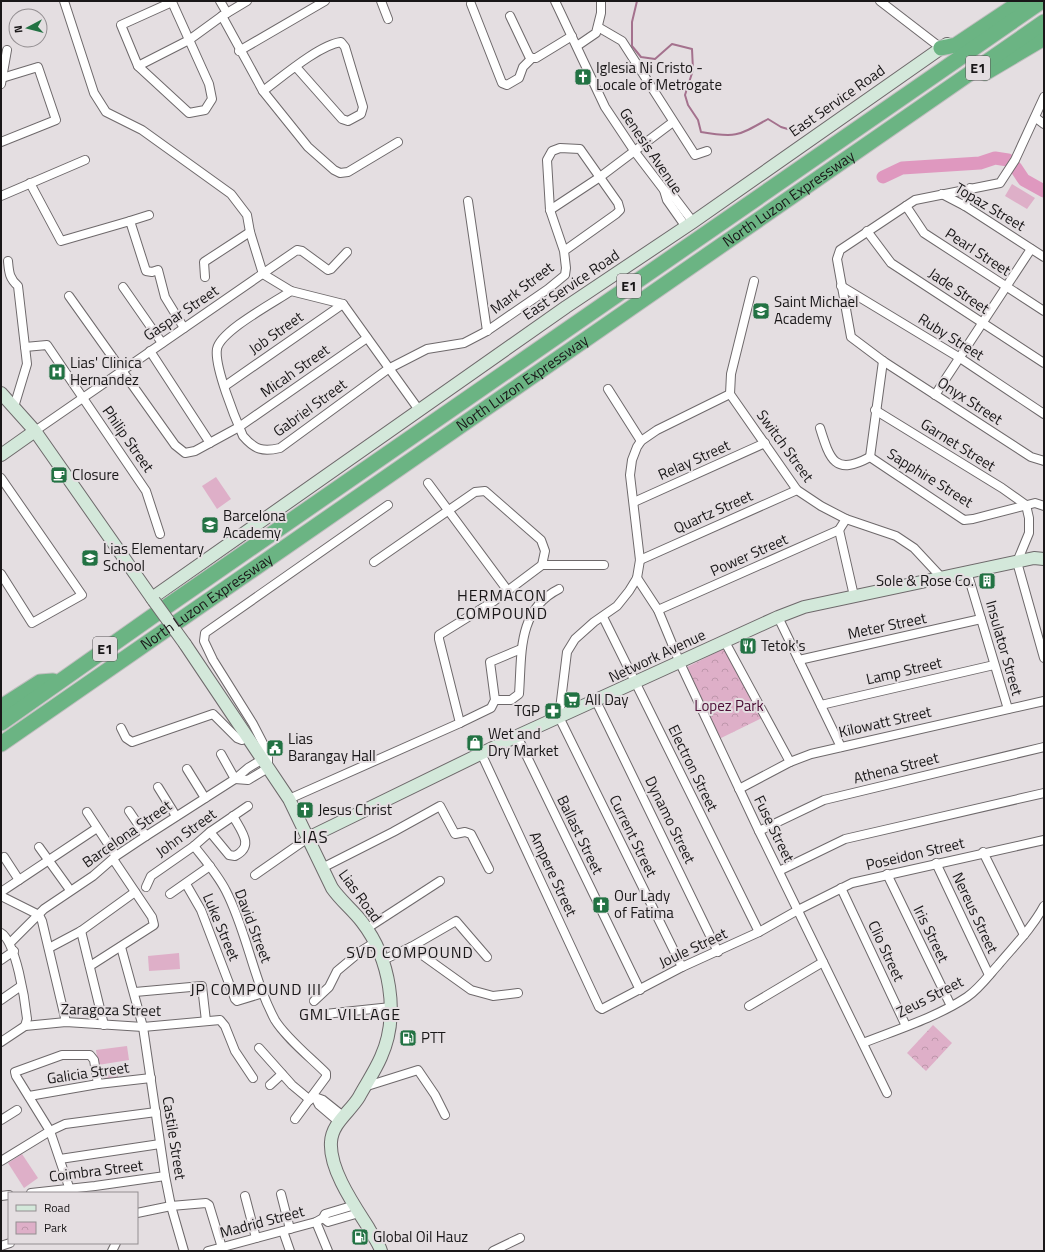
<svg xmlns="http://www.w3.org/2000/svg" width="1045" height="1252" font-family="'Titillium Web',sans-serif">
	<defs>
		<pattern id="park-crowns" width="20" height="18" patternUnits="userSpaceOnUse"><rect width="20" height="18" fill="#deafc8"/><path d="M2 6a3 3 0 1 1 6 0M12 15a3 3 0 1 1 6 0" fill="none" stroke="#be96ab"/></pattern>
	</defs>
	<rect width="100%" height="100%" fill="#e4dee1"/>
	<g fill="#deafc8">
		<path d="M1012,184L1035,198L1027,209L1005,196Z"/>
		<path d="M216,477L231,499L217,509L202,486Z"/>
		<path d="M179,953L180,969L149,971L148,956Z"/>
		<path d="M127,1046L129,1060L98,1065L96,1050Z"/>
		<path d="M22,1154L38,1178L24,1188L8,1163Z"/>
	</g>
	<g fill="url(#park-crowns)">
		<path d="M725,648L764,717L717,740L683,669Z"/>
		<path d="M933,1025L952,1043L926,1071L907,1053Z"/>
		<path d="M116,1066L118,1078L105,1080L103,1069Z"/>
	</g>
	<g fill="none" stroke-linecap="round" stroke-linejoin="round">
		<path stroke="#a4718d" stroke-width="2" d="M637,1L632,22V46L641,57L655,59L672,44L692,49L693,70L685,95L688,105L698,120L701,132C736,138 738,136 768,119L781,127L801,133"/>
		<path stroke="#df98bf" stroke-width="13" d="M883,177L902,168L980,163L995,158L1008,160L1016,168L1024,180L1044,191"/>
		<g stroke="#6e696b" stroke-width="10">
			<g id="street">
				<path d="M64,1L94,93L106,112L142,130L231,194L247,215L250,232L263,274L291,291L343,304L419,410"/>
				<path d="M171,1L172,2L209,84L212,99L205,110L189,113L138,66L121,25L172,2"/>
				<path d="M220,1L227,13"/>
				<path d="M381,1L388,19"/>
				<path d="M555,1L605,107L635,152L664,190L667,200L686,227"/>
				<path d="M880,1L941,48"/>
				<path d="M471,4L502,83L507,85L519,78L523,67L532,58"/>
				<path d="M222,16L263,91L308,147L334,170L340,173L348,172L398,142"/>
				<path d="M510,16L529,56L532,58H536L572,36"/>
				<path d="M598,27L622,41L695,155L707,151"/>
				<path d="M577,46L596,33L601,13V1"/>
				<path d="M239,51L325,1"/>
				<path d="M138,66L189,40L222,16L247,1"/>
				<path d="M1,84L7,50"/>
				<path d="M263,91C282,77 319,45 341,42L345,47L363,107L361,114L348,121L342,119L296,67"/>
				<path d="M1044,97L1015,160L1000,183L915,200L840,250L837,259L851,337L883,361L1031,457L1044,461"/>
				<path d="M1036,118L1044,124"/>
				<path d="M1,142L56,120L38,67L2,78"/>
				<path d="M30,183L61,241L130,221L146,271L152,272L158,270L165,297L184,328"/>
				<path d="M664,190L674,197L693,222"/>
				<path d="M942,194L965,206L1044,257"/>
				<path d="M1,196L85,160"/>
				<path d="M468,201L487,331"/>
				<path d="M906,206L924,233L1044,311"/>
				<path d="M965,206L970,188"/>
				<path d="M550,210L600,177L673,122"/>
				<path d="M130,221L149,215"/>
				<path d="M867,231L891,263L1044,363"/>
				<path d="M8,261C9,272 9,278 18,286L27,364L14,407"/>
				<path d="M205,277L204,262L250,232"/>
				<path d="M754,281L731,374L730,394L797,490L821,506L846,519L896,536L914,548L942,578"/>
				<path d="M841,286L960,358L1044,414"/>
				<path d="M123,287L162,343"/>
				<path d="M291,291C275,302 220,331 217,349C214,366 235,418 243,436C255,450 263,452 280,448L388,369L427,349L464,343L487,331L548,289L565,275L566,268L564,251L550,210L547,160L552,151L560,148L580,149L618,203L620,210L616,214L564,251"/>
				<path d="M69,296L175,445L185,453L195,451L239,427L367,338"/>
				<path d="M25,347L47,345L146,491L160,534"/>
				<path d="M150,351L210,443"/>
				<path d="M225,386L343,304"/>
				<path d="M608,389L641,441"/>
				<path d="M935,395L1031,249"/>
				<path d="M875,410L1002,488L1026,505L1029,518V533L1017,562L1044,658"/>
				<path d="M820,428C830,460 835,476 870,457"/>
				<path d="M35,431L297,250L302,251L328,270L331,269L347,252"/>
				<path d="M870,457L964,520L973,519L1035,503L1044,506"/>
				<path d="M870,457L883,361"/>
				<path d="M1,478L82,595L32,623L1,574"/>
				<path d="M428,483L508,591"/>
				<path d="M634,502L765,443"/>
				<path d="M839,530L854,596"/>
				<path d="M640,560L797,490"/>
				<path d="M542,565H604"/>
				<path d="M967,572L1008,709"/>
				<path d="M637,578L658,610L680,663L759,831L887,1093"/>
				<path d="M658,610L839,530L846,519"/>
				<path d="M603,617L759,932"/>
				<path d="M778,617L841,747"/>
				<path d="M725,642L790,762"/>
				<path d="M799,660L981,619"/>
				<path d="M495,700H511L519,694C522,654 517,610 559,589"/>
				<path d="M596,701L718,952"/>
				<path d="M821,705L994,665"/>
				<path d="M460,723L491,708L495,700L490,662L521,649"/>
				<path d="M121,728L126,738L132,742L213,714L237,738L242,740L247,735"/>
				<path d="M517,736L640,990"/>
				<path d="M481,753L599,1007L602,1009L682,967L759,932L798,910L852,883L1044,840"/>
				<path d="M221,754L235,779"/>
				<path d="M187,769L205,798"/>
				<path d="M235,779L248,780L268,768V753L253,724L213,660L204,641L205,633L388,505"/>
				<path d="M158,787L176,816"/>
				<path d="M739,789L790,762L811,754L1044,701"/>
				<path d="M289,799L460,723L439,639V635L494,601L542,565L545,551L541,540L485,491L475,492L374,562"/>
				<path d="M129,811L146,836"/>
				<path d="M87,812L116,856"/>
				<path d="M759,831L824,800L1044,747"/>
				<path d="M210,832L229,855L235,856C255,846 241,831 233,816"/>
				<path d="M194,846C205,860 218,875 226,891C247,932 253,979 275,1020C286,1038 311,1058 326,1073V1077L295,1119"/>
				<path d="M39,847L70,890"/>
				<path d="M983,852L1024,935"/>
				<path d="M4,857L19,880"/>
				<path d="M936,863L989,975"/>
				<path d="M322,868L393,832L440,806L455,834L465,832L471,834L489,869"/>
				<path d="M779,871L845,839L1044,793"/>
				<path d="M887,874L951,1006"/>
				<path d="M255,875L308,838"/>
				<path d="M186,884L201,910L235,999L237,1001L263,993"/>
				<path d="M146,887L151,876L194,846L210,832L248,806"/>
				<path d="M841,888L906,1026"/>
				<path d="M1,892L97,828"/>
				<path d="M170,894L210,866"/>
				<path d="M1,896L39,915L42,921L66,1022"/>
				<path d="M366,929L440,881"/>
				<path d="M81,931L104,1025"/>
				<path d="M1,933C16,942 25,1000 27,1019L25,1026L1,1042"/>
				<path d="M10,943L44,909L93,876L116,856L146,836L235,779L248,768L263,759"/>
				<path d="M121,947L143,1027L165,1176L171,1206L184,1251"/>
				<path d="M411,947L471,990L493,996L518,993"/>
				<path d="M49,948L81,931L135,892"/>
				<path d="M1,960L14,951"/>
				<path d="M383,960L411,947L456,921L487,957"/>
				<path d="M90,966L154,925L152,917L113,859"/>
				<path d="M682,967L559,717L567,652L575,639L594,622L617,606L629,591L637,578L640,560L630,475L632,460L637,447L641,441L657,430L730,394"/>
				<path d="M135,992L202,986L206,1021"/>
				<path d="M1,1000L21,986"/>
				<path d="M314,1001L329,987L337,971L361,951L374,943"/>
				<path d="M749,1006L823,962"/>
				<path d="M325,1014L391,1007"/>
				<path d="M25,1026L66,1022L143,1027L220,1020L225,1026L235,1051L253,1078"/>
				<path d="M863,1043C896,1030 937,1017 967,997C979,989 989,975 999,964C1015,945 1032,928 1044,906"/>
				<path d="M259,1048L292,1085L310,1100"/>
				<path d="M270,1085L282,1074"/>
				<path d="M364,1087L418,1070L435,1095L445,1115"/>
				<path d="M29,1096L98,1084L151,1078"/>
				<path d="M312,1096L323,1100L343,1116"/>
				<path d="M316,1099L319,1105L339,1122"/>
				<path d="M1,1120L17,1110"/>
				<path d="M60,1159L160,1144"/>
				<path d="M1,1161L50,1131L65,1124L156,1112"/>
				<path d="M70,1190L50,1131L16,1076L15,1072L62,1055H90L94,1060L98,1084"/>
				<path d="M31,1193L95,1186L165,1176"/>
				<path d="M281,1194L290,1229"/>
				<path d="M1,1196L9,1195"/>
				<path d="M245,1196L256,1238"/>
				<path d="M137,1213L171,1206L206,1203L209,1205L223,1251"/>
				<path d="M323,1218L328,1222L359,1213"/>
				<path d="M316,1222L328,1251"/>
				<path d="M283,1231L290,1251"/>
				<path d="M1,1246L10,1243"/>
				<path d="M112,1251L116,1243"/>
				<path d="M208,1251L316,1222L323,1218L325,1214L355,1205"/>
				<path d="M493,1251L520,1238"/>
			</g>
		</g>
		<g stroke="#6e696b" stroke-width="14">
			<g id="secondary">
				<path d="M1,393L35,431L154,601"/>
				<path d="M1,455L35,431"/>
				<path d="M152,598L566,307L693,222L947,44"/>
				<path d="M185,644L289,799L332,888C341,901 353,910 362,922C390,958 400,1015 381,1057C375,1071 366,1084 359,1097C350,1112 332,1123 331,1142C329,1169 354,1205 368,1227C372,1235 379,1243 381,1251"/>
				<path d="M308,838L517,736L778,617L804,607L1034,558L1044,559"/>
			</g>
		</g>
		<g stroke="#bfbebe" stroke-width="17">
			<g id="highway">
				<path d="M941,48L956,45L1022,1"/>
				<path d="M985,73L1044,38"/>
				<path d="M1,707L40,682L53,681"/>
				<path d="M1,723L150,618L1042,1"/>
				<path id="s1" d="M1,744L1044,22"/>
			</g>
		</g>
		<use href="#street" stroke="#fff" stroke-width="8"/>
		<use href="#secondary" stroke="#d3e8da" stroke-width="12"/>
		<use href="#highway" stroke="#6bb483" stroke-width="15"/>
		<g stroke="#6e696b" stroke-width="14" stroke-linecap="butt">
			<path id="secondary-bridge" d="M154,601L185,644"/>
		</g>
		<use href="#secondary-bridge" stroke="#d3e8da" stroke-width="12"/>
	</g>
	<defs>
		<g id="church-square" transform="scale(0.9)"><rect x="-9" y="-9" width="18" height="18" rx="4" fill="#227243" stroke="#e4dee1"/><path d="M-1.2-6h2.4v3.5h3.3v2.4h-3.3V6h-2.4V-.1h-3.3v-2.4h3.3Z" fill="#fff"/></g>
		<g id="school-square" transform="scale(0.9)"><rect x="-9" y="-9" width="18" height="18" rx="4" fill="#227243" stroke="#e4dee1"/><path d="M0-5L7-2L0 1L-7-2ZM-4 1L0 2.5L4 1V4Q0 6-4 4Z" fill="#fff"/></g>
		<g id="hospital-square" transform="scale(0.9)"><rect x="-9" y="-9" width="18" height="18" rx="4" fill="#227243" stroke="#e4dee1"/><path d="M-5-5h3v3.5h4V-5h3V5h-3V1.5h-4V5h-3Z" fill="#fff"/></g>
		<g id="cafe-square" transform="scale(0.9)"><rect x="-9" y="-9" width="18" height="18" rx="4" fill="#227243" stroke="#e4dee1"/><path d="M-5.5-4.5H6V0H3Q3 3.5 0 3.5H-2.5Q-5.5 3.5-5.5 0ZM3-3.2v2h1.7v-2ZM-6 4.5H4V6H-6Z" fill="#fff"/></g>
		<g id="building-square" transform="scale(0.9)"><rect x="-9" y="-9" width="18" height="18" rx="4" fill="#227243" stroke="#e4dee1"/><path d="M-4-6H4V6H1V3H-1V6H-4ZM-2.5-4.3h1.7v1.8h-1.7ZM.8-4.3h1.7v1.8H.8ZM-2.5-1h1.7V.8h-1.7ZM.8-1h1.7V.8H.8Z" fill="#fff"/></g>
		<g id="restaurant-square" transform="scale(0.9)"><rect x="-9" y="-9" width="18" height="18" rx="4" fill="#227243" stroke="#e4dee1"/><path d="M-5-6h1v4h1v-4h1v4h1v-4h1v5L-1.5 .5V6h-2V.5L-5-1ZM5-6V6H3V1.5H1.5Q1.5-4 5-6Z" fill="#fff"/></g>
		<g id="supermarket-square" transform="scale(0.9)"><rect x="-9" y="-9" width="18" height="18" rx="4" fill="#227243" stroke="#e4dee1"/><path d="M-6-5.5h2.5l.6 2H6L4.5 2H-2.5L-4.4-4H-6ZM-1.5 3.2a1.3 1.3 0 1 0 .1 0ZM3 3.2a1.3 1.3 0 1 0 .1 0Z" fill="#fff"/></g>
		<g id="pharmacy-square" transform="scale(0.9)"><rect x="-9" y="-9" width="18" height="18" rx="4" fill="#227243" stroke="#e4dee1"/><path d="M-2-6h4v4h4v4h-4v4h-4v-4h-4v-4h4Z" fill="#fff"/></g>
		<g id="shop-square" transform="scale(0.9)"><rect x="-9" y="-9" width="18" height="18" rx="4" fill="#227243" stroke="#e4dee1"/><path d="M-5-2.5h2.3a2.7 3.5 0 0 1 5.4 0H5L5.5 6h-11ZM-1.5-2.5h3a1.5 2.3 0 0 0-3 0Z" fill="#fff"/></g>
		<g id="civic-square" transform="scale(0.9)"><rect x="-9" y="-9" width="18" height="18" rx="4" fill="#227243" stroke="#e4dee1"/><path d="M-.6-6.5H3V-4.5H.6V-3L4-1V1h2V6H-6V1h2V-1L-.6-3ZM-1.2 2.5V6h2.4V2.5Z" fill="#fff"/></g>
		<g id="fuel-square" transform="scale(0.9)"><rect x="-9" y="-9" width="18" height="18" rx="4" fill="#227243" stroke="#e4dee1"/><path d="M-5.5-6h7V0h2V4h1.3V-2.5L3-4.5l.8-.8L6-3V5H2.5V1h-1V6h-7ZM-4.2-4.7v3.2H.2V-4.7Z" fill="#fff"/></g>
	</defs>
	<g fill-rule="evenodd">
		<use href="#church-square" x="583" y="77"/>
		<use href="#school-square" x="761" y="311"/>
		<use href="#hospital-square" x="57" y="372"/>
		<use href="#cafe-square" x="59" y="475"/>
		<use href="#school-square" x="210" y="525"/>
		<use href="#school-square" x="90" y="558"/>
		<use href="#building-square" x="987" y="581"/>
		<use href="#restaurant-square" x="748" y="646"/>
		<use href="#supermarket-square" x="572" y="700"/>
		<use href="#pharmacy-square" x="553" y="711"/>
		<use href="#shop-square" x="475" y="743"/>
		<use href="#civic-square" x="275" y="748"/>
		<use href="#church-square" x="305" y="810"/>
		<use href="#church-square" x="601" y="905"/>
		<use href="#fuel-square" x="408" y="1038"/>
		<use href="#fuel-square" x="360" y="1237"/>
	</g>
	<g text-anchor="middle" stroke-width="4" stroke-linejoin="round" paint-order="stroke">
		<g fill="#e4dee1" stroke="#565354" stroke-width="1">
			<rect x="966" y="56" width="24" height="24" rx="3"/>
			<rect x="617" y="274" width="24" height="24" rx="3"/>
			<rect x="93" y="637" width="24" height="24" rx="3"/>
		</g>
		<g font-size="14" font-weight="bold" fill="#191718">
			<text x="978" y="73">E1</text>
			<text x="629" y="291">E1</text>
			<text x="105" y="654">E1</text>
		</g>
		<g font-size="15" fill="#191718" stroke="#e4dee1" text-anchor="start">
			<text x="596" y="73">Iglesia Ni Cristo -<tspan x="596" dy="17">Locale of Metrogate</tspan></text>
			<text x="774" y="307">Saint Michael<tspan x="774" dy="17">Academy</tspan></text>
			<text x="70" y="368">Lias' Clinica<tspan x="70" dy="17">Hernandez</tspan></text>
			<text x="72" y="480">Closure</text>
			<text x="223" y="521">Barcelona<tspan x="223" dy="17">Academy</tspan></text>
			<text x="103" y="554">Lias Elementary<tspan x="103" dy="17">School</tspan></text>
			<text x="974" y="586" text-anchor="end">Sole &amp; Rose Co.</text>
			<text x="761" y="651">Tetok's</text>
			<text x="585" y="705">All Day</text>
			<text x="540" y="716" text-anchor="end">TGP</text>
			<text x="488" y="739">Wet and<tspan x="488" dy="17">Dry Market</tspan></text>
			<text x="288" y="744">Lias<tspan x="288" dy="17">Barangay Hall</tspan></text>
			<text x="318" y="815">Jesus Christ</text>
			<text x="614" y="901">Our Lady<tspan x="614" dy="17">of Fatima</tspan></text>
			<text x="421" y="1043">PTT</text>
			<text x="373" y="1242">Global Oil Hauz</text>
		</g>
		<g font-size="15" fill="#191718" stroke="#e4dee1">
			<text transform="translate(837 101) rotate(-35)" y="5">East Service Road</text>
			<text transform="translate(651 151) rotate(56)" y="5">Genesis Avenue</text>
			<text dy="5" stroke="none"><textPath href="#s1" startOffset="958">North Luzon Expressway</textPath></text>
			<text transform="translate(990 207) rotate(31)" y="5">Topaz Street</text>
			<text transform="translate(978 252) rotate(33)" y="5">Pearl Street</text>
			<text transform="translate(571 285) rotate(-34)" y="5">East Service Road</text>
			<text transform="translate(522 288) rotate(-37)" y="5">Mark Street</text>
			<text transform="translate(959 291) rotate(34)" y="5">Jade Street</text>
			<text transform="translate(181 313) rotate(-34)" y="5">Gaspar Street</text>
			<text transform="translate(276 333) rotate(-35)" y="5">Job Street</text>
			<text transform="translate(951 337) rotate(32)" y="5">Ruby Street</text>
			<text transform="translate(295 371) rotate(-35)" y="5">Micah Street</text>
			<text dy="5" stroke="none"><textPath href="#s1" startOffset="634">North Luzon Expressway</textPath></text>
			<text transform="translate(970 401) rotate(33)" y="5">Onyx Street</text>
			<text transform="translate(310 408) rotate(-36)" y="5">Gabriel Street</text>
			<text transform="translate(128 439) rotate(55)" y="5">Philip Street</text>
			<text transform="translate(958 445) rotate(32)" y="5">Garnet Street</text>
			<text transform="translate(785 446) rotate(54)" y="5">Switch Street</text>
			<text transform="translate(694 460) rotate(-24)" y="5">Relay Street</text>
			<text transform="translate(930 478) rotate(32)" y="5">Sapphire Street</text>
			<text transform="translate(713 512) rotate(-24)" y="5">Quartz Street</text>
			<text transform="translate(749 555) rotate(-24)" y="5">Power Street</text>
			<text dy="5" stroke="none"><textPath href="#s1" startOffset="250">North Luzon Expressway</textPath></text>
			<text transform="translate(887 626) rotate(-12)" y="5">Meter Street</text>
			<text transform="translate(1004 648) rotate(74)" y="5">Insulator Street</text>
			<text transform="translate(657 656) rotate(-25)" y="5">Network Avenue</text>
			<text transform="translate(904 671) rotate(-13)" y="5">Lamp Street</text>
			<text transform="translate(885 722) rotate(-13)" y="5">Kilowatt Street</text>
			<text transform="translate(693 768) rotate(64)" y="5">Electron Street</text>
			<text transform="translate(896 768) rotate(-14)" y="5">Athena Street</text>
			<text transform="translate(670 820) rotate(64)" y="5">Dynamo Street</text>
			<text transform="translate(774 829) rotate(64)" y="5">Fuse Street</text>
			<text transform="translate(186 833) rotate(-36)" y="5">John Street</text>
			<text transform="translate(127 834) rotate(-35)" y="5">Barcelona Street</text>
			<text transform="translate(580 835) rotate(64)" y="5">Ballast Street</text>
			<text transform="translate(633 836) rotate(64)" y="5">Current Street</text>
			<text transform="translate(915 854) rotate(-13)" y="5">Poseidon Street</text>
			<text transform="translate(553 874) rotate(65)" y="5">Ampere Street</text>
			<text transform="translate(360 896) rotate(54)" y="5">Lias Road</text>
			<text transform="translate(975 913) rotate(65)" y="5">Nereus Street</text>
			<text transform="translate(253 926) rotate(69)" y="5">David Street</text>
			<text transform="translate(221 927) rotate(67)" y="5">Luke Street</text>
			<text transform="translate(931 934) rotate(64)" y="5">Iris Street</text>
			<text transform="translate(693 948) rotate(-25)" y="5">Joule Street</text>
			<text transform="translate(886 951) rotate(65)" y="5">Clio Street</text>
			<text transform="translate(930 997) rotate(-27)" y="5">Zeus Street</text>
			<text transform="translate(111 1010) rotate(1)" y="5">Zaragoza Street</text>
			<text transform="translate(88 1073) rotate(-8)" y="5">Galicia Street</text>
			<text transform="translate(174 1138) rotate(81)" y="5">Castile Street</text>
			<text transform="translate(96 1171) rotate(-7)" y="5">Coimbra Street</text>
			<text transform="translate(262 1222) rotate(-15)" y="5">Madrid Street</text>
		</g>
		<g font-size="15" fill="#4c0e36" stroke="#e4dee1">
			<text x="729" y="711">Lopez Park</text>
		</g>
		<g font-size="16" letter-spacing="1" fill="#191718" stroke="#e4dee1">
			<text x="502" y="601">HERMACON<tspan x="502" dy="18">COMPOUND</tspan></text>
			<text x="410" y="958">SVD COMPOUND</text>
			<text x="256" y="995">JP COMPOUND III</text>
			<text x="350" y="1020">GML VILLAGE</text>
		</g>
		<g font-size="17" letter-spacing="1" fill="#191718" stroke="#e4dee1">
			<text x="311" y="843">LIAS</text>
		</g>
	</g>
	<rect width="1045" height="1252" fill="none" stroke="#191718" stroke-width="4"/>
	<rect x="8" y="1192" width="130" height="52" fill="#e4dee1" stroke="#938e91"/>
	<rect x="16" y="1205" width="20" height="6" fill="#d3e8da" stroke="#938e91"/>
	<text x="44" y="1212" font-size="12" fill="#191718">Road</text>
	<rect x="16" y="1222" width="20" height="12" fill="url(#park-crowns)" stroke="#938e91"/>
	<text x="44" y="1232" font-size="12" fill="#191718">Park</text>
	<g transform="translate(28 28) rotate(263)"><circle r="19" fill="#e4dee1" stroke="#938e91"/>
	<path d="M0-3L7 15L0 10L-7 15Z" fill="#227243"/>
	<text y="-6" font-size="11" font-weight="bold" text-anchor="middle" fill="#191718">N</text>
	</g>
</svg>
